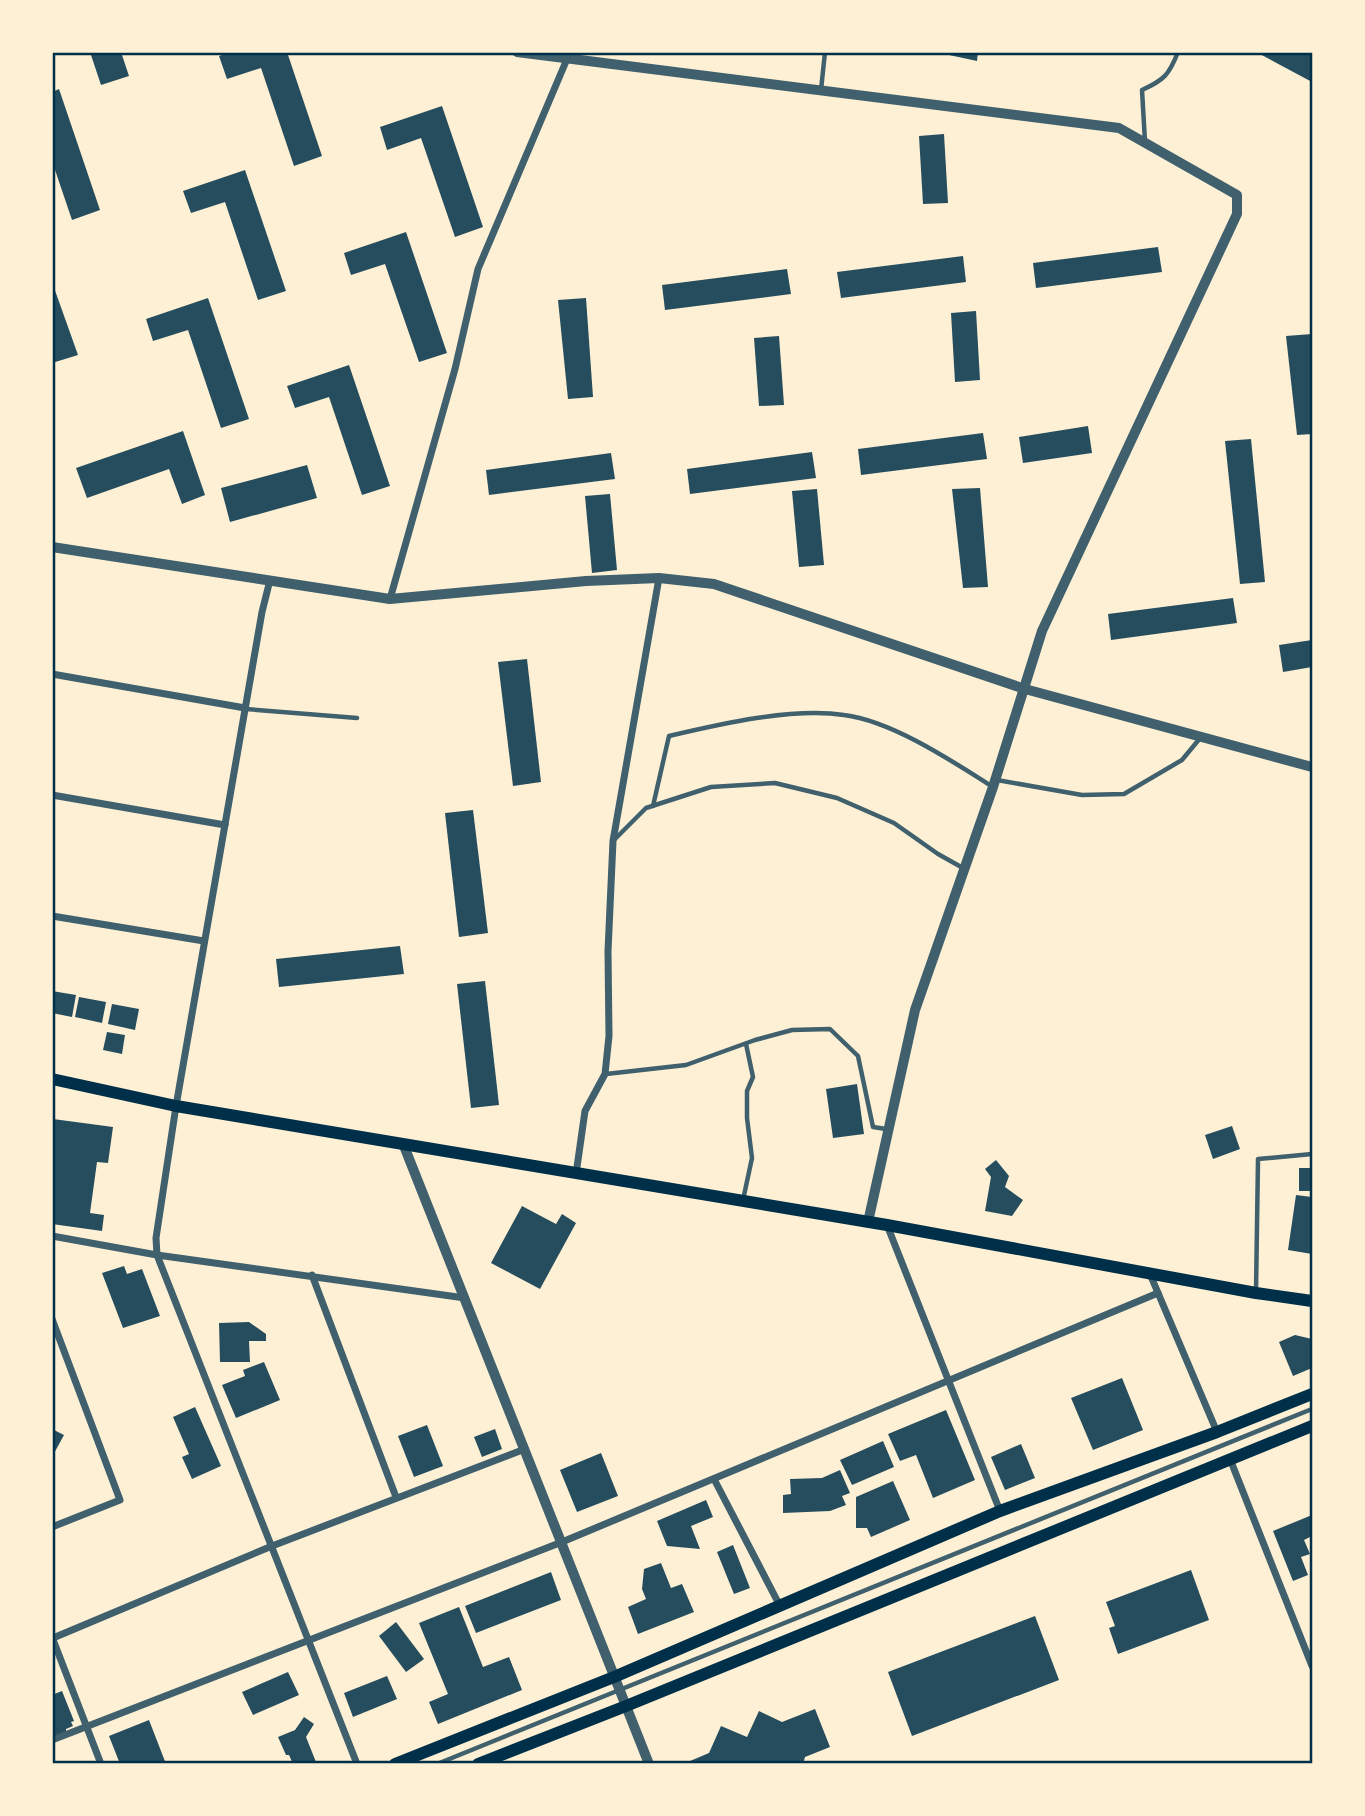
<svg xmlns="http://www.w3.org/2000/svg" width="1365" height="1816" font-family="Roboto,sans-serif">
	<rect width="100%" height="100%" fill="#fdf0d5"/>
	<g fill="#264d5e">
		<path d="M90,52H121L129,76L101,85Z"/>
		<path d="M231,52H287L322,156L294,166L261,68L227,79L219,56Z"/>
		<path d="M935,52H978L977,61Z"/>
		<path d="M1256,52H1308L1312,55V82Z"/>
		<path d="M59,89L100,210L72,220L52,161V92Z"/>
		<path d="M442,106L483,227L455,237L421,138L387,150L380,127Z"/>
		<path d="M944,134L948,203L923,204L919,136Z"/>
		<path d="M245,170L286,291L258,300L225,202L191,213L183,191Z"/>
		<path d="M406,232L447,353L419,362L385,264L351,275L344,253Z"/>
		<path d="M1158,247L1162,272L1036,288L1033,263Z"/>
		<path d="M963,256L966,282L841,298L837,272Z"/>
		<path d="M787,269L791,294L665,310L662,285Z"/>
		<path d="M52,282L78,355L52,363Z"/>
		<path d="M208,298L249,419L221,428L188,330L153,341L146,319Z"/>
		<path d="M586,298L593,397L568,399L558,300Z"/>
		<path d="M976,311L980,380L955,382L951,313Z"/>
		<path d="M1312,334V434L1297,435L1286,336Z"/>
		<path d="M779,336L784,405L759,406L754,338Z"/>
		<path d="M349,365L390,486L362,495L329,397L295,408L287,386Z"/>
		<path d="M1088,426L1092,453L1023,463L1019,437Z"/>
		<path d="M183,431L205,495L182,504L169,469L87,498L76,468Z"/>
		<path d="M983,433L987,459L861,475L858,449Z"/>
		<path d="M1251,439L1265,582L1240,584L1225,441Z"/>
		<path d="M812,452L816,478L690,494L687,469Z"/>
		<path d="M611,453L615,479L489,495L486,470Z"/>
		<path d="M307,465L317,498L230,522L221,488Z"/>
		<path d="M980,488L988,587L963,588L952,489Z"/>
		<path d="M817,489L824,565L799,567L792,491Z"/>
		<path d="M610,494L617,570L592,573L585,496Z"/>
		<path d="M1233,598L1237,623L1111,640L1108,614Z"/>
		<path d="M1312,640V667L1283,672L1279,645Z"/>
		<path d="M527,659L541,782L513,786L498,662Z"/>
		<path d="M473,810L488,933L459,937L445,813Z"/>
		<path d="M400,946L404,974L279,987L276,959Z"/>
		<path d="M485,981L499,1105L471,1108L457,984Z"/>
		<path d="M52,991L76,995L72,1017L52,1013Z"/>
		<path d="M79,997L106,1002L102,1023L75,1017Z"/>
		<path d="M112,1004L139,1009L135,1030L108,1024Z"/>
		<path d="M107,1032L125,1035L122,1054L103,1050Z"/>
		<path d="M857,1084L864,1134L833,1138L826,1089Z"/>
		<path d="M53,1119L113,1127L108,1163L97,1162L90,1213L104,1215L102,1231L52,1224Z"/>
		<path d="M1232,1126L1240,1149L1213,1159L1205,1135Z"/>
		<path d="M996,1160L1009,1176L1005,1187L1023,1200L1012,1216L985,1211L991,1177L985,1169Z"/>
		<rect x="1299" y="1168" width="13" height="23"/>
		<path d="M1296,1195L1312,1197V1254L1288,1250Z"/>
		<path d="M522,1206L556,1224L562,1214L576,1223L540,1289L491,1263Z"/>
		<path d="M124,1266L127,1274L142,1269L160,1316L123,1328L102,1273Z"/>
		<path d="M249,1322L266,1334V1341H249L250,1362H220L219,1323Z"/>
		<path d="M1295,1335L1312,1339V1368L1293,1376L1279,1342Z"/>
		<path d="M264,1362L280,1400L236,1418L222,1385L245,1376L243,1370Z"/>
		<path d="M1122,1378L1143,1430L1093,1450L1071,1398Z"/>
		<path d="M195,1407L221,1466L192,1479L182,1457L189,1454L173,1417Z"/>
		<path d="M946,1410L975,1480L933,1498L916,1455L900,1461L888,1434Z"/>
		<path d="M427,1425L443,1466L414,1477L398,1436Z"/>
		<path d="M52,1429L64,1435L52,1457Z"/>
		<path d="M495,1429L502,1449L482,1457L474,1437Z"/>
		<path d="M883,1441L894,1467L852,1485L840,1460Z"/>
		<path d="M1021,1444L1035,1478L1005,1490L991,1457Z"/>
		<path d="M601,1453L618,1496L577,1512L560,1470Z"/>
		<path d="M840,1470L850,1493L842,1496L846,1505L830,1511L783,1513V1495L791,1494L790,1479L822,1478Z"/>
		<path d="M893,1481L910,1520L871,1537L867,1528H856V1497Z"/>
		<path d="M706,1500L713,1517L691,1526L700,1549L667,1546L657,1521Z"/>
		<path d="M1312,1515V1526L1311,1527L1312,1536L1304,1540L1310,1554L1301,1557L1308,1575L1293,1581L1273,1531Z"/>
		<path d="M733,1545L750,1588L734,1594L717,1552Z"/>
		<path d="M661,1563L671,1588L682,1584L694,1612L638,1634L628,1607L646,1599L642,1589L644,1569Z"/>
		<path d="M1191,1570L1209,1620L1118,1654L1109,1628L1115,1626L1106,1602Z"/>
		<path d="M551,1572L561,1600L476,1633L465,1606Z"/>
		<path d="M459,1607L483,1667L509,1657L522,1690L438,1724L429,1702L448,1694L419,1623Z"/>
		<path d="M1035,1616L1059,1680L912,1736L888,1672Z"/>
		<path d="M396,1622L424,1659L406,1672L379,1636Z"/>
		<path d="M288,1672L299,1695L253,1715L242,1692Z"/>
		<path d="M387,1676L397,1699L353,1717L344,1693Z"/>
		<path d="M62,1691L74,1721L71,1722L73,1726L66,1729V1732L52,1738V1695Z"/>
		<path d="M815,1709L830,1747L805,1757L803,1764H683L709,1753L721,1726L747,1737L759,1711L782,1722Z"/>
		<path d="M304,1717L314,1724L306,1737L316,1762L293,1764L289,1755H286L278,1737L295,1730Z"/>
		<path d="M149,1720L166,1764H120L109,1736Z"/>
	</g>
	<g fill="none" stroke-linecap="round" stroke-linejoin="round">
		<g stroke="#3f606c" stroke-width="4.5">
			<path d="M821,90L825,52"/>
			<path d="M1145,142L1142,90C1164,80 1169,75 1178,52"/>
			<path d="M246,709L357,718"/>
			<path d="M997,780L1082,795L1124,794L1182,760L1201,737"/>
			<path d="M653,806L669,736C720,724 793,707 844,715C892,721 952,761 993,787"/>
			<path d="M614,840L646,808L711,787L775,783L837,798L894,823L938,854L963,868"/>
			<path d="M606,1074L686,1065L755,1040L792,1030L830,1029L858,1056L873,1127L886,1129"/>
			<path d="M743,1200L752,1158L747,1118V1091L753,1077L746,1044"/>
			<path d="M1256,1292L1258,1159L1312,1154"/>
			<path d="M437,1764L1312,1409"/>
		</g>
		<g stroke="#3f606c" stroke-width="7">
			<path d="M270,580L262,612L176,1106L156,1238L157,1255L357,1764"/>
			<path d="M390,599L455,369L478,269L567,59"/>
			<path d="M52,674L245,708"/>
			<path d="M52,795L225,825"/>
			<path d="M52,916L204,941"/>
			<path d="M576,1174L585,1111L605,1074L609,1036L608,951L613,841L659,578"/>
			<path d="M887,1225L1000,1511"/>
			<path d="M52,1236L157,1255L465,1298"/>
			<path d="M1150,1274L1217,1432"/>
			<path d="M312,1275L396,1497"/>
			<path d="M52,1319L120,1500L52,1527"/>
			<path d="M1230,1459L1312,1666"/>
			<path d="M714,1479L780,1606"/>
			<path d="M52,1637L101,1764"/>
			<path d="M53,1638L272,1546L525,1449"/>
			<path d="M52,1740L562,1542L1158,1293"/>
		</g>
		<g stroke="#3f606c" stroke-width="10">
			<path d="M517,52L1119,128L1237,195V214L1042,631L993,787L915,1010L868,1222"/>
			<path d="M52,547L390,599L586,581L659,578L714,584L1025,689L1312,767"/>
			<path d="M404,1146L649,1764"/>
		</g>
		<g stroke="#003049" stroke-width="12">
			<path d="M52,1079L176,1106L887,1225L1256,1293L1312,1301"/>
			<path d="M395,1764L614,1677L1000,1511L1217,1432L1312,1394"/>
			<path d="M478,1764L626,1706L1312,1426"/>
		</g>
	</g>
	<rect width="1365" height="1816" fill="none" stroke="#fdf0d5" stroke-width="108"/>
	<rect x="54" y="54" width="1257" height="1708" fill="none" stroke="#003049" stroke-width="2.5"/>
</svg>
